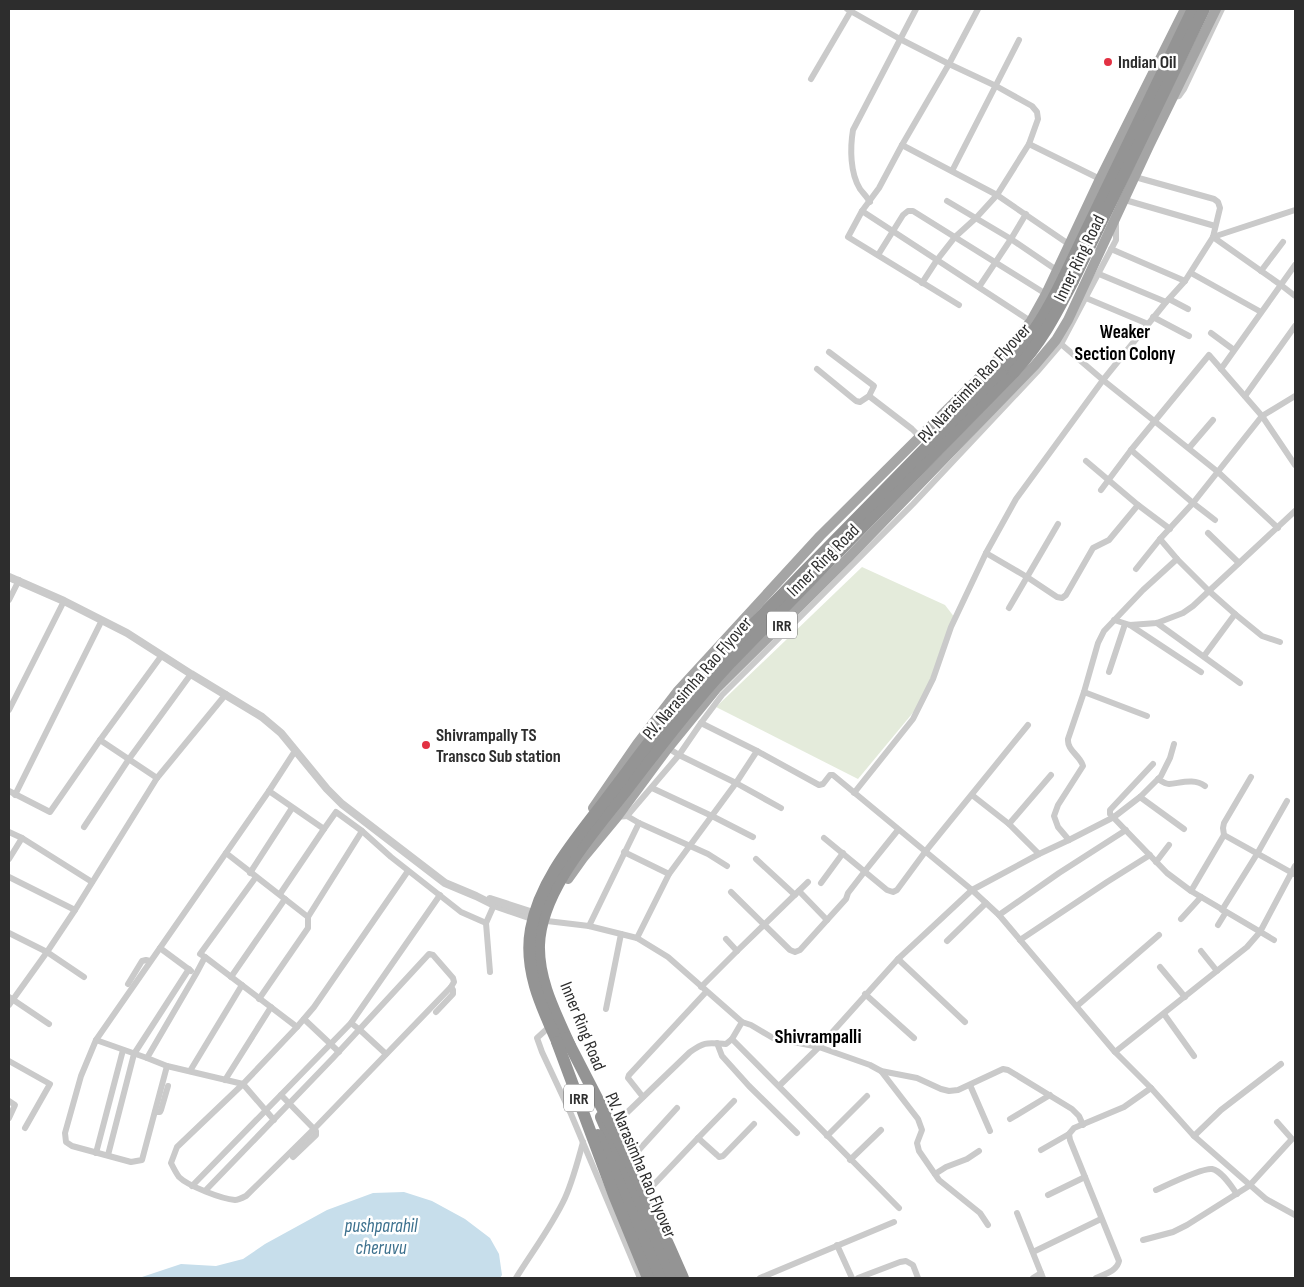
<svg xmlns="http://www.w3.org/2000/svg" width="1304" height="1287" font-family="'Sofia Sans Condensed',sans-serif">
	<rect width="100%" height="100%" fill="#fff"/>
	<path fill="#e4ebdb" d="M862,567L945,605L955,618L921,703L858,779L716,707Z"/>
	<path fill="#c7deeb" d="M404,1192L432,1201L465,1219L490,1238L499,1254L502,1275L500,1278H139L181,1264L216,1266L243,1259L265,1244L327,1210L373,1193Z"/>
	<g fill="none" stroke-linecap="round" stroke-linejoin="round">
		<g stroke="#cacaca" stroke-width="6">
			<path d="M847,9L900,39L949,64L996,86L1032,106L1037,112L1038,119L1029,144L997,195L976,218L955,237L937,260L922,283"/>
			<path d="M811,79L852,9"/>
			<path d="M1173,97L1179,96L1184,89L1222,9"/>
			<path d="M1029,144L1100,179"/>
			<path d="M902,145L997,195L1070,245"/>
			<path d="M952,171L1019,40"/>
			<path d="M1125,200L1215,226"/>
			<path d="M947,201L1011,239L1058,271"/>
			<path d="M870,202C867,197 863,193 860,189C850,173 850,148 853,130L916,9"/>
			<path d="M862,211L1032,322"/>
			<path d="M1213,237L1281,285L1295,296"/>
			<path d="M1213,237L1295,210"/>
			<path d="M1111,249L1185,281"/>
			<path d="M878,255L903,215L908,211H913L1046,294"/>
			<path d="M1261,271L1283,242"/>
			<path d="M1191,273L1261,312"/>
			<path d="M1099,274L1166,302"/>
			<path d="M979,287L1011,239L1026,214"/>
			<path d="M1086,298L1148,324"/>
			<path d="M1169,299L1188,309"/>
			<path d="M959,305L848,237L862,211L879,188L902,145L949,64L978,9"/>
			<path d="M1153,317L1189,336"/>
			<path d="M1211,333L1234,350"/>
			<path d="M1061,344L1103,380L1218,472L1278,528"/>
			<path d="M817,369L856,401L860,402L869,396L874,386L829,352"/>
			<path d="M1221,369L1295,265"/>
			<path d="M869,396L912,429L920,437"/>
			<path d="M1245,396L1295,326"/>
			<path d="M1189,448L1213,420"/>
			<path d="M1131,450L1193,503L1215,520"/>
			<path d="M1086,461L1138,505L1170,529"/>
			<path d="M1101,490L1131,450L1209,355L1262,416L1295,465"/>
			<path d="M1208,533L1239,563"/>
			<path d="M1160,539L1177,559L1209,591L1235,614L1262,636L1280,642"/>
			<path d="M986,553L1027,577L1057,597L1062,598L1066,595L1093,548L1109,540L1138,505"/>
			<path d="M1136,569L1160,539L1193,503L1262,416L1295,396"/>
			<path d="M9,600L19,580"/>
			<path d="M1009,608L1058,524"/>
			<path d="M1114,620L1130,625L1157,623L1183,613L1193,606L1209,591L1295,511"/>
			<path d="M1157,623L1240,683"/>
			<path d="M1130,625L1201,672"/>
			<path d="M1204,656L1235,614"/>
			<path d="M1109,672L1125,624"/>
			<path d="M1084,692L1147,716"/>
			<path d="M9,710L64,601"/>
			<path d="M701,723L757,751L819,785L823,784L830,775H833L972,890L999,915L1115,1052L1151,1088L1194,1136L1266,1199L1295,1215"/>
			<path d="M100,740L157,778"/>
			<path d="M668,748L679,755L736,783L781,808"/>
			<path d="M1153,764L1110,810V814L1167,873L1191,891L1274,940"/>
			<path d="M1251,777L1224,823L1223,828L1224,835L1294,874"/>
			<path d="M1158,779C1161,781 1165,784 1169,784C1181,783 1194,778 1205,786"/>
			<path d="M652,788L712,816L753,837"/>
			<path d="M9,791L50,812L100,740L162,655"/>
			<path d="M269,791L295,751"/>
			<path d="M854,793L913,719L933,679L951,627L986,553L1016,499L1103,380L1166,302L1185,281L1213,237L1220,208L1218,202L1214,199L1135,177"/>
			<path d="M15,795L102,620"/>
			<path d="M972,795L1009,824L1039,854"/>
			<path d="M1140,797L1184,829"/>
			<path d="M627,816L639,823L708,854L727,866"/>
			<path d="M617,817L627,816L679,755L701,723L722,695L913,504L1037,372L1061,344L1116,240V222"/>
			<path d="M1009,824L1051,775"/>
			<path d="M84,827L129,759L191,674"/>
			<path d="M9,832L22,838"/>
			<path d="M824,838L887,890L893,892L897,890L925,852L1028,725"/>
			<path d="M1069,840L1058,827L1054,816L1058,805L1083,766C1080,755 1067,751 1068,739L1084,692L1098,643L1104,631L1143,590L1177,559"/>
			<path d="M624,852L669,874"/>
			<path d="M226,853L308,917"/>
			<path d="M9,859L22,838L92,882"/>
			<path d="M756,859L795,895"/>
			<path d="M1156,862L1169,845"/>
			<path d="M250,873L292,808"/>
			<path d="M9,877L75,910"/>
			<path d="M821,883L843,853"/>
			<path d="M799,891L827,920"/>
			<path d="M1191,891L1224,835"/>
			<path d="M731,892L790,950L795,952L800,950L846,899L848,893L865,871L898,830"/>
			<path d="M280,894L324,829"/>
			<path d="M1222,910L1257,854L1287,801"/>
			<path d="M999,915L1059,873L1126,830"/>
			<path d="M1181,919L1201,897"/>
			<path d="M547,921L589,926L637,938L668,957L742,1022L751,1025L773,1038L819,1047L870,1065L881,1071L917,1078L941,1089L949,1091L958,1090L1003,1069L1008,1070L1072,1109L1079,1116L1083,1125"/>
			<path d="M1218,925L1226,912"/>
			<path d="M589,926L639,823"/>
			<path d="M9,933L47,952L84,977"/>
			<path d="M637,938L669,874L736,783L757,751"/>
			<path d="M726,939L737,951"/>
			<path d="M1020,940L1107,882L1150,855"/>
			<path d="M947,941L986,903"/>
			<path d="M160,948L191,971"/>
			<path d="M1201,951L1217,971"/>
			<path d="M205,957L200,954L256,877"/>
			<path d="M898,959L965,1022"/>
			<path d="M1160,967L1185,997"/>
			<path d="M490,972L486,923L494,905"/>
			<path d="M231,977L285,899"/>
			<path d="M128,984L142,961L146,960L150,961"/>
			<path d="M701,987L737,951L808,882"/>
			<path d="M865,994L914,1038"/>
			<path d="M9,997L49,1024"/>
			<path d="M259,999L308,928V917L362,831"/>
			<path d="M9,1005L47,952L75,910L157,778L226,694"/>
			<path d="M1077,1006L1159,935"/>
			<path d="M606,1009L621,934"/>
			<path d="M436,1012L453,994V990L451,987"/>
			<path d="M1164,1014L1194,1056"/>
			<path d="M304,1019L339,1052"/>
			<path d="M351,1023L360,1030L386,1054"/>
			<path d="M548,1028L537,1038L542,1052L571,1114L640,1278"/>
			<path d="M732,1039L899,1208"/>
			<path d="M96,1040L147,1058"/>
			<path d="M717,1043L722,1056L749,1086L797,1133"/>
			<path d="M1115,1052L1247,947L1260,932L1295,866"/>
			<path d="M9,1061L50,1084L25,1128"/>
			<path d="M167,1066L147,1058L196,974L205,957L297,1027"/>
			<path d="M190,1071L242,985"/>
			<path d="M881,1071L918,1119L922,1130L917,1143L919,1151L939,1180L980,1213L988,1225"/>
			<path d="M225,1080L271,1007"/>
			<path d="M970,1085L990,1131"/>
			<path d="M779,1086L819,1047L898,959L972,890L1039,854L1069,840L1114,817L1140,797L1161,776L1170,758L1174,744"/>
			<path d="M281,1095L316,1131V1135L293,1157"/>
			<path d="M643,1097L628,1078L629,1075L706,992"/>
			<path d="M9,1101L15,1105L9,1118"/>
			<path d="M155,1112H160L161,1110L168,1086"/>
			<path d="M1010,1119L1050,1095"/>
			<path d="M274,1120L243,1084L167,1066L142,1160L131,1162L72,1146L66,1142L65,1133L81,1076L96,1040L269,791L324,829L336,812L362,831L391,857L461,912L486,923"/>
			<path d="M611,1128L690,1052C706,1041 707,1043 726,1044L732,1039L742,1022"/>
			<path d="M827,1136L867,1096"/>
			<path d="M1194,1136L1221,1110L1281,1064"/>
			<path d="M698,1138L717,1155L719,1157L723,1156L754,1124"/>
			<path d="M1041,1150L1069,1134"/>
			<path d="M96,1153L123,1050"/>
			<path d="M108,1155L134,1054L189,969"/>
			<path d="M850,1160L881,1130"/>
			<path d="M628,1162L677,1108"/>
			<path d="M935,1174L946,1167L967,1159L979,1151"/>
			<path d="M192,1186L351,1023L440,895"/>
			<path d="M1156,1190C1167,1185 1201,1168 1212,1169C1222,1171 1231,1186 1237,1194"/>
			<path d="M205,1191L333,1058L429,954L433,955L453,978L454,982L451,987L314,1129L246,1196C242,1198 238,1200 235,1200C222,1199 188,1186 179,1177C176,1173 173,1167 171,1163L177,1147L243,1084L297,1027L314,1007L408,871"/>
			<path d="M645,1194L698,1138L734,1101"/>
			<path d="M1048,1195L1085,1177"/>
			<path d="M1017,1213L1043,1278"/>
			<path d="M1143,1240L1173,1232L1187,1225L1249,1186L1292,1139L1277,1122"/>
			<path d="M837,1245L852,1278"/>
			<path d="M1033,1252L1101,1219"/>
			<path d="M516,1278C532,1252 552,1226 565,1198C573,1180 578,1161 583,1142"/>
			<path d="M760,1278L894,1222"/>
			<path d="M858,1278L900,1262L906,1261L913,1265L918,1278"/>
			<path d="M1033,1278L1041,1273"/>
			<path d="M1096,1278C1105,1274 1117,1271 1119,1261L1070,1140L1069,1134L1074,1128L1124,1107L1151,1088"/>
		</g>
		<g stroke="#cacaca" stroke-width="8">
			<path d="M9,577L64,601L127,633L191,674L262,717L281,733L327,789L342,804L445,883L476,896L494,905L529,917"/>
			<path d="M490,899L530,912"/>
		</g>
		<g stroke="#a5a5a5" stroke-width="10">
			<path d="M593,808L637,744L677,692L820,536L1015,342L1031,321L1046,294L1100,179L1185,9"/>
			<path d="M568,879L583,858L617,817L668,748L716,689L850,556L1035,365L1056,340L1068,320L1149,146L1216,9"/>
		</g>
		<g stroke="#949494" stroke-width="12">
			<path d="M1064,277L1193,9"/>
			<path d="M1073,281L1204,9"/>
			<path d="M570,1046C556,1014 538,981 539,945C541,889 595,831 628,788C661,745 694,702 731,662L1014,372"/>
			<path d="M561,1050C544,1012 523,972 531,929C540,879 577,838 607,798C633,764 659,728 687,695C724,652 766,612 805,571C872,503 939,434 1007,365"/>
			<path d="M601,1117L671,1278"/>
			<path d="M598,1135L660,1278"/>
		</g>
		<g stroke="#949494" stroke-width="12">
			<path d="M1007,365C1032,337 1048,310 1064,277"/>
			<path d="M1014,372C1041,343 1055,316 1073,281"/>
			<path d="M566,1038C607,1117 648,1196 683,1278"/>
			<path d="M557,1042L614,1195L648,1278"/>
		</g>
	</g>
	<g fill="#e23143" stroke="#fff" stroke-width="2">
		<circle cx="1108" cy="62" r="5"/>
		<circle cx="426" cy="745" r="5"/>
	</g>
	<g text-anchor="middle" stroke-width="5" stroke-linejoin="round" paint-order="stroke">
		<g fill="#fff" stroke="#6c6c6c" stroke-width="1">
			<rect x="767" y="611.5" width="30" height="27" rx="4"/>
			<rect x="564" y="1084.5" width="30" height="27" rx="4"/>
		</g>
		<g font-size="16" font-weight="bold" fill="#2d2d2d">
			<text x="782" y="631">IRR</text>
			<text x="579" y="1104">IRR</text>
		</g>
		<g font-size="18" font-weight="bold" fill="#2d2d2d" stroke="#fff" text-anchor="start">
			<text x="1118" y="68">Indian Oil</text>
			<text x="436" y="741">Shivrampally TS<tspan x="436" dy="21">Transco Sub station</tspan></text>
		</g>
		<g font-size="18" fill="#2d2d2d" stroke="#fff">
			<text transform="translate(1079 258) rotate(-64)" y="6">Inner Ring Road</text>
			<text transform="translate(974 383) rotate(-47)" y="6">P.V. Narasimha Rao Flyover</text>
			<text transform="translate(823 560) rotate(-45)" y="6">Inner Ring Road</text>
			<text transform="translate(697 678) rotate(-49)" y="6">P.V. Narasimha Rao Flyover</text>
			<text transform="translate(583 1026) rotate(68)" y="6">Inner Ring Road</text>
			<text transform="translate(641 1165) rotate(67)" y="6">P.V. Narasimha Rao Flyover</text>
		</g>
		<g font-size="19" font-weight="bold" fill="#000" stroke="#fff">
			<text x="1125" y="338">Weaker<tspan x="1125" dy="22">Section Colony</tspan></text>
		</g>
		<g font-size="19" font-style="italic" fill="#3d718e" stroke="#fff">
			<text x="381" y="1232">pushparahil<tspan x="381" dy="22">cheruvu</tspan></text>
		</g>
		<g font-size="20" font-weight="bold" fill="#000" stroke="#fff">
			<text x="818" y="1043">Shivrampalli</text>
		</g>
	</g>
	<rect width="1304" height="1287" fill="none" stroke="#2d2d2d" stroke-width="20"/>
</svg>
